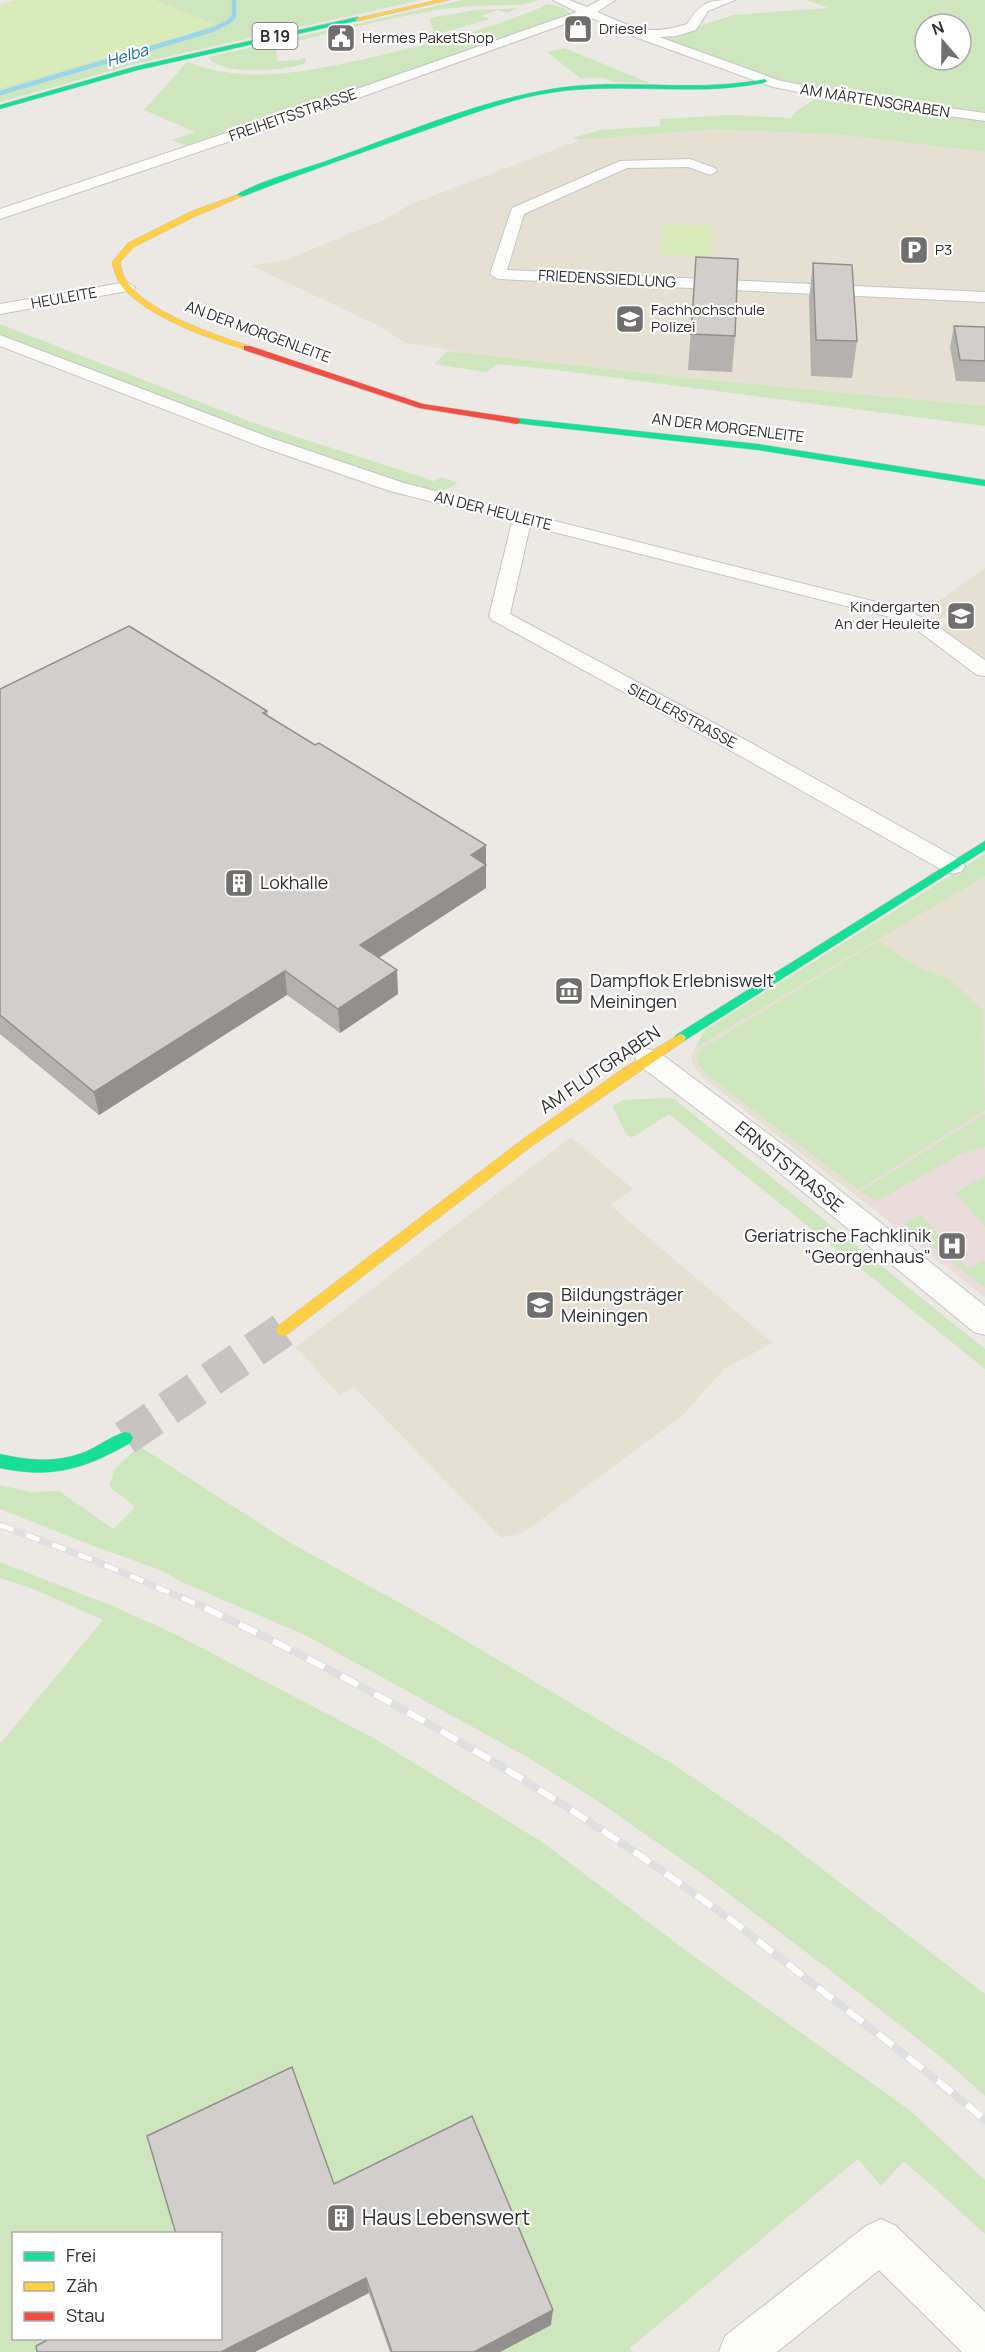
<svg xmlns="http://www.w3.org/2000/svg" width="985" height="2352" font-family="Manrope,sans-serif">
	<rect width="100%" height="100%" fill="#ece8e4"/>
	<g fill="#e6e0d3">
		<path d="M716,129L844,135L985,152V406L689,378L481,355L406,343L377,325L252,266L288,259L388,218L411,204L580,140Z"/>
		<path d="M985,568V659L941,628L949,620L924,612Z"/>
		<path d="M985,875V1112L854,1194L702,1077L693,1065L691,1057L695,1048Z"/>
		<path d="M571,1137L633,1189L610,1205L773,1343L725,1368L683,1415L526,1531L501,1538L354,1387L339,1395L296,1347Z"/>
	</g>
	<path fill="#e9dcdb" d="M985,1112V1297L854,1194Z"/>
	<g fill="#cee6be" fill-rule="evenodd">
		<path d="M154,0H421L139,63L0,102V88L191,33L212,24Z"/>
		<path d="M463,0H538C523,8 480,4 461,7C399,14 337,32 276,46L277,61L300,60L306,57V63C289,71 217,76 209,57Z"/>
		<path d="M807,0H985V152L844,135L716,129L580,140L572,138L600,130L661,126L659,119L732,115L791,118L796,111L826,92L772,80L657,39V36L683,32L733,15L828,8ZM925,24H961V60H925Z"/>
		<path d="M548,4L564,8L570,13L568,16L190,147L172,140L195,132L144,110L187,62C253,87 319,69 386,54C441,41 496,28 548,4Z"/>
		<path d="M519,8L507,13L497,10L481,16L490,19L434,35L429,18L476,10Z"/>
		<path d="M564,48L650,83L613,82L605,78H580L547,52Z"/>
		<path d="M0,324L254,423L434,481L442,477L458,483L445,490L432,492L297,450L0,337Z"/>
		<path d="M448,351L689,378L985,406V426L556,370L498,364L486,372L434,364Z"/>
		<path d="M985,854V876L695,1048L705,1030Z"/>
		<path d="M878,941L917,967L951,980L983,1011L985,1110L859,1190L707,1075L699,1065L696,1056L700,1050Z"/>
		<path d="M665,1098L674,1099L985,1349V1369L669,1114L631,1138L626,1134L612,1106L623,1100Z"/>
		<path d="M985,1114V1147L961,1154L875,1202L861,1191Z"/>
		<path d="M985,1176V1227L956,1192Z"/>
		<path d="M920,1214L967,1268L985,1261V1288L904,1224Z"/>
		<path d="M139,1446L289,1542L438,1624L674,1765L782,1838L985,1994V2096L947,2062L827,1968L701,1873L599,1802L529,1758L305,1635L182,1582L163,1571L96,1547L0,1509V1485L30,1492L59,1491L113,1529L135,1507L109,1486L115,1469Z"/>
		<path d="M0,1562L115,1607L177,1635L377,1740L542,1842L696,1958L907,2108L985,2180V2234L904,2161L881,2186L858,2159L630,2348L632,2352H390L369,2293L255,2352H0V1744L103,1620L31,1588L0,1578ZM14,2234H220V2338H14Z"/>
	</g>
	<g fill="#d9eabb">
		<path d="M17,0H154L213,23L191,33L0,88V4Z"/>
		<path d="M663,224L713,226L711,257L660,255Z"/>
	</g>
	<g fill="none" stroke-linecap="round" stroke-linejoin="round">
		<path stroke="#99d6ec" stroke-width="4.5" d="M0,93L212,30L228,22L234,17V0"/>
		<path stroke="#c6c3c0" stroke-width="35" stroke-dasharray="35 17" stroke-linecap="butt" d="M125,1438L283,1330"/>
		<g stroke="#c5c4c5" stroke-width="2">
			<g id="street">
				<path d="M553,0H569L587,7L600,0H615L597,12C633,27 647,37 687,24C702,1 708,0 735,0L708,11L696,30L676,36L659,37L781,81L854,95L985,113V121L854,103L773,87L638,38L587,16L361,97L0,219V209L351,91L577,12Z"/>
				<path d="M690,159L715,168L717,171L710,175L688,167L627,168L524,214L507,270L985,292V302L498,279L490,274L512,208L620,161Z"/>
				<path d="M127,282L135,287L133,290L0,314V304Z"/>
				<path d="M0,335L274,439L404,483L904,609L931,622L985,660V676L977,675L917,630L890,617L530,526L510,614L753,744L962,861L965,866L962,871L953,874L944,871L737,754L492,620L489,616L512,522L390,491L262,447L0,346Z"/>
				<path d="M648,1049L657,1051L783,1145L985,1306V1335L974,1332L763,1159L639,1065L635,1058L639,1051Z"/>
				<path d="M881,2219L896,2226L985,2312V2352H962L879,2270L777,2352H719L725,2336L866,2226Z"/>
			</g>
		</g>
		<g stroke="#c5c4c5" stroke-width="1">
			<g id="fast">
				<path d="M358,17L360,20L138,70L0,109V105L137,66Z"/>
				<path d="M765,79L767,82C695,98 621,81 549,93C506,100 466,116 426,130C364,152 302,173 241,197L235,196C255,182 304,169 329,160C405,133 494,94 574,86C639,80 698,92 765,79Z"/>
				<path d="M517,418L758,444L985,480V486L758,450L514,423L513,421Z"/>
				<path d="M985,841V850L684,1041H676L674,1038L676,1035Z"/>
				<path d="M125,1432L130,1433L133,1438L130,1443C85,1469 52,1479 0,1468V1454C30,1461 59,1463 87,1451C100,1445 112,1436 125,1432Z"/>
			</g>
		</g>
		<g stroke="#c5c4c5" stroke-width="1">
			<g id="slow">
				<path d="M438,0H449L358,21L355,19Z"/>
				<path d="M237,195L243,196L196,216L134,247L120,262C121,268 123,275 126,280C144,311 217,336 250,346V350H247C211,340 142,315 120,284C116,277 114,270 112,262L128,243L190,212Z"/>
				<path d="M680,1034L684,1035L686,1038L684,1041L532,1146L288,1334L283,1336L278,1334L276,1330L278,1326L523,1139L624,1068Z"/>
			</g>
		</g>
		<g stroke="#c5c4c5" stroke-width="1">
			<path id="jam" d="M244,346H250L423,404L517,418L521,421L517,424L419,408L244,350Z"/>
		</g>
		<use href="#street" fill="#fcfcfb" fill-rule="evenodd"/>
		<use href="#fast" fill="#16e098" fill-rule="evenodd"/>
		<use href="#slow" fill="#ffcf43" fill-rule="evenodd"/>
		<use href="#jam" fill="#f24e42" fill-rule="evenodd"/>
		<g stroke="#dfdfe1" stroke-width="7">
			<path id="rail-far1" d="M0,1525L93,1560L208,1609"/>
		</g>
		<g stroke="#dfdfe1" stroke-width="8">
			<path id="rail" d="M205,1608C379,1690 547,1787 703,1900C738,1924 771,1951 804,1977C865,2024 926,2070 985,2120"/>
		</g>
		<use href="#rail-far1" stroke="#fff" stroke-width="4.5" stroke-dasharray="14" stroke-linecap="butt"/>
		<use href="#rail" stroke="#fff" stroke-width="6" stroke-dasharray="19" stroke-linecap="butt"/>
	</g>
	<g fill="#b4b1af">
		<path d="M696,257L735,336L732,372L688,370Z"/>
		<path d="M813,263L857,341L852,378L811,376L809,298Z"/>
		<path d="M954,326L985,327V382L956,381L950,347Z"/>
		<path d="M0,689L267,711L268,716L315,745L486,845V888L379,958L398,994L340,1033L287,995L99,1115L0,1034Z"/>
		<path d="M334,2184L551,2325L500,2352H390L369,2293L220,2338Z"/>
	</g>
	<g fill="#92908e">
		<path d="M486,845V888L361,969L360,945L471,855Z"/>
		<path d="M397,970L398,994L340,1033L338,1009Z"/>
		<path d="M285,971L287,995L99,1115L94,1092Z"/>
		<path d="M366,2278L369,2293L255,2352H221Z"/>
		<path d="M553,2310L551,2325L500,2352H474Z"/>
	</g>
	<g fill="#d1cecb" stroke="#92908e" stroke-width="1.5">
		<path d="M696,257L738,259L735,336L691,334Z"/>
		<path d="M813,263L852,265L857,341L816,340Z"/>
		<path d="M954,326L985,327V361L960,360Z"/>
		<path d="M129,626L267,711L263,713L315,745L319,743L486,845L471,855L486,865L360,945L397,970L338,1009L285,971L94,1092L0,1015V689Z"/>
		<path d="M292,2067L334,2184L472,2116L553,2310L474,2352H392L366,2278L221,2352H37L36,2346L51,2338H220V2234H176L147,2136Z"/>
	</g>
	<defs>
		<g id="shop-square" transform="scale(1.5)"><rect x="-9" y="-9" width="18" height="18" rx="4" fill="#706f6e" stroke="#fff"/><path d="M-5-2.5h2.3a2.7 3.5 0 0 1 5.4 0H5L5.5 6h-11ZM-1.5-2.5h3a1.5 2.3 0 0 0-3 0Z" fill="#fff"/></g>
		<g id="civic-square" transform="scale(1.5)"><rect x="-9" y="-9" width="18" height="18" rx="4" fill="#706f6e" stroke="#fff"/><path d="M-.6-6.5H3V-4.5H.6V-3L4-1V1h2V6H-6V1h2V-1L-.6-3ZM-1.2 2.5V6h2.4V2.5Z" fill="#fff"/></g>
		<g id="parking-square" transform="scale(1.5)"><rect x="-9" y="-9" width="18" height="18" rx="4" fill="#706f6e" stroke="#fff"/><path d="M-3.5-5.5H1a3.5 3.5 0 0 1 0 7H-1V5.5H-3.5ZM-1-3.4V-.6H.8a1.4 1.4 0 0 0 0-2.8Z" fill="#fff"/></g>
		<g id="university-square" transform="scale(1.5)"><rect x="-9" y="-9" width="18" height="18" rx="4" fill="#706f6e" stroke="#fff"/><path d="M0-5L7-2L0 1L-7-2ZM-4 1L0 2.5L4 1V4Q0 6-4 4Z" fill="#fff"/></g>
		<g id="school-square" transform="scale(1.5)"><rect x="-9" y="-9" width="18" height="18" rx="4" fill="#706f6e" stroke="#fff"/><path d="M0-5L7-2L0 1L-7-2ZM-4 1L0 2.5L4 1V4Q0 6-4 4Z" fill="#fff"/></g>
		<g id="building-square" transform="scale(1.5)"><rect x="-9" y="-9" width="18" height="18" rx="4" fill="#706f6e" stroke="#fff"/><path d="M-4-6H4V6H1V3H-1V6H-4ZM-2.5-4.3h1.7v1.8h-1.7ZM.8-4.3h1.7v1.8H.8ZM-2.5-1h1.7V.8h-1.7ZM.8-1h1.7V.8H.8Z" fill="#fff"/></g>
		<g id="museum-square" transform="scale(1.5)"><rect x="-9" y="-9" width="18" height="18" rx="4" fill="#706f6e" stroke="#fff"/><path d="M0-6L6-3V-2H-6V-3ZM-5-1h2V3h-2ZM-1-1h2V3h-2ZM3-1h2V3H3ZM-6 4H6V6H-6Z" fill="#fff"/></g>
		<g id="hospital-square" transform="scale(1.5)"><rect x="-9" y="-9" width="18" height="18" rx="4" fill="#706f6e" stroke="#fff"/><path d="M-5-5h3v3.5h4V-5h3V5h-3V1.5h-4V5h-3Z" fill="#fff"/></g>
	</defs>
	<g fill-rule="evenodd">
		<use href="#shop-square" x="578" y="29"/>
		<use href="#civic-square" x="341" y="38"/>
		<use href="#parking-square" x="914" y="250"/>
		<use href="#university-square" x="630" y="319"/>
		<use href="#school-square" x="961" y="616"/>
		<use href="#building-square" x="239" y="883"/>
		<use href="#museum-square" x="569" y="991"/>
		<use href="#hospital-square" x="952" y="1246"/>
		<use href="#school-square" x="540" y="1305"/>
		<use href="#building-square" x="341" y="2218"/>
	</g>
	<g text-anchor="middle" stroke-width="4.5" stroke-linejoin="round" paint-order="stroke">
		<g font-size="15" fill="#2e2e2e" stroke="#fff" text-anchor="start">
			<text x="599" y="34">Driesel</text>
			<text x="362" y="43">Hermes PaketShop</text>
			<text x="935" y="255">P3</text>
			<text x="651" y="315">Fachhochschule<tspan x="651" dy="17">Polizei</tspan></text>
			<text x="940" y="612" text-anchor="end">Kindergarten<tspan x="940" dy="17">An der Heuleite</tspan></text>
		</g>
		<g font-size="15" fill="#2e2e2e" stroke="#fff">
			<text transform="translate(875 101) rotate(9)" y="5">AM MÄRTENSGRABEN</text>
			<text transform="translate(293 115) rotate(-19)" y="5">FREIHEITSSTRASSE</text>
			<text transform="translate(607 279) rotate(3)" y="5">FRIEDENSSIEDLUNG</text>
			<text transform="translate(64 298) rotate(-10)" y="5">HEULEITE</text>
			<text transform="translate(258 332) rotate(20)" y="5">AN DER MORGENLEITE</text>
			<text transform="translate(728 428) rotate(7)" y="5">AN DER MORGENLEITE</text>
			<text transform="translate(493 511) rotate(14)" y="5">AN DER HEULEITE</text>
			<text transform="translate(682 716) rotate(28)" y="5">SIEDLERSTRASSE</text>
		</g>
		<rect fill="#fff" stroke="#6d6d6d" stroke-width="1.5" x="252.5" y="23" width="45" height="26" rx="4.5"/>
		<g font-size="16" font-weight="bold" fill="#2e2e2e">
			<text x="275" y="42">B 19</text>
		</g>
		<g font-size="16" font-style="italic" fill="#0d6fa3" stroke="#fff">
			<text transform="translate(127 55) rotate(-17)" y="6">Helba</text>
		</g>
		<g font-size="18" fill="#2e2e2e" stroke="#fff" text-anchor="start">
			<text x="260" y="889">Lokhalle</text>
			<text x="590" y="987">Dampflok Erlebniswelt<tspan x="590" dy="21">Meiningen</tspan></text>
			<text x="931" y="1242" text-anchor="end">Geriatrische Fachklinik<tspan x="931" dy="21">"Georgenhaus"</tspan></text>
			<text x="561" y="1301">Bildungsträger<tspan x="561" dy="21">Meiningen</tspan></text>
		</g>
		<g font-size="18" fill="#2e2e2e" stroke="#fff">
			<text transform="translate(600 1070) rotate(-34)" y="6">AM FLUTGRABEN</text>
			<text transform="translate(789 1167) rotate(39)" y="6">ERNSTSTRASSE</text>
		</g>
		<g font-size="21" fill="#2e2e2e" stroke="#fff" text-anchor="start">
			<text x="362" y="2225">Haus Lebenswert</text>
		</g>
	</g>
	<rect x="12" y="2232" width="210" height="108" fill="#ffffff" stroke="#ababab" stroke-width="1.5"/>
	<rect x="24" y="2252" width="30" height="9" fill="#16e098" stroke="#ababab" stroke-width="1.5"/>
	<text x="66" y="2262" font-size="18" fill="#2e2e2e">Frei</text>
	<rect x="24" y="2282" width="30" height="9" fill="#ffcf43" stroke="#ababab" stroke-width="1.5"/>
	<text x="66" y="2292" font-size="18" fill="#2e2e2e">Zäh</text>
	<rect x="24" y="2312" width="30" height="9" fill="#f24e42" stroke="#ababab" stroke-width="1.5"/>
	<text x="66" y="2322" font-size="18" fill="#2e2e2e">Stau</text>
	<g transform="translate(943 42) rotate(340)"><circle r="28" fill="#ffffff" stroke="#ababab" stroke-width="1.5"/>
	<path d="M0-4.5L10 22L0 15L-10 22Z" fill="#706f6e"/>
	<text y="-9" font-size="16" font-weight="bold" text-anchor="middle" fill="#2e2e2e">N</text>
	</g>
</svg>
